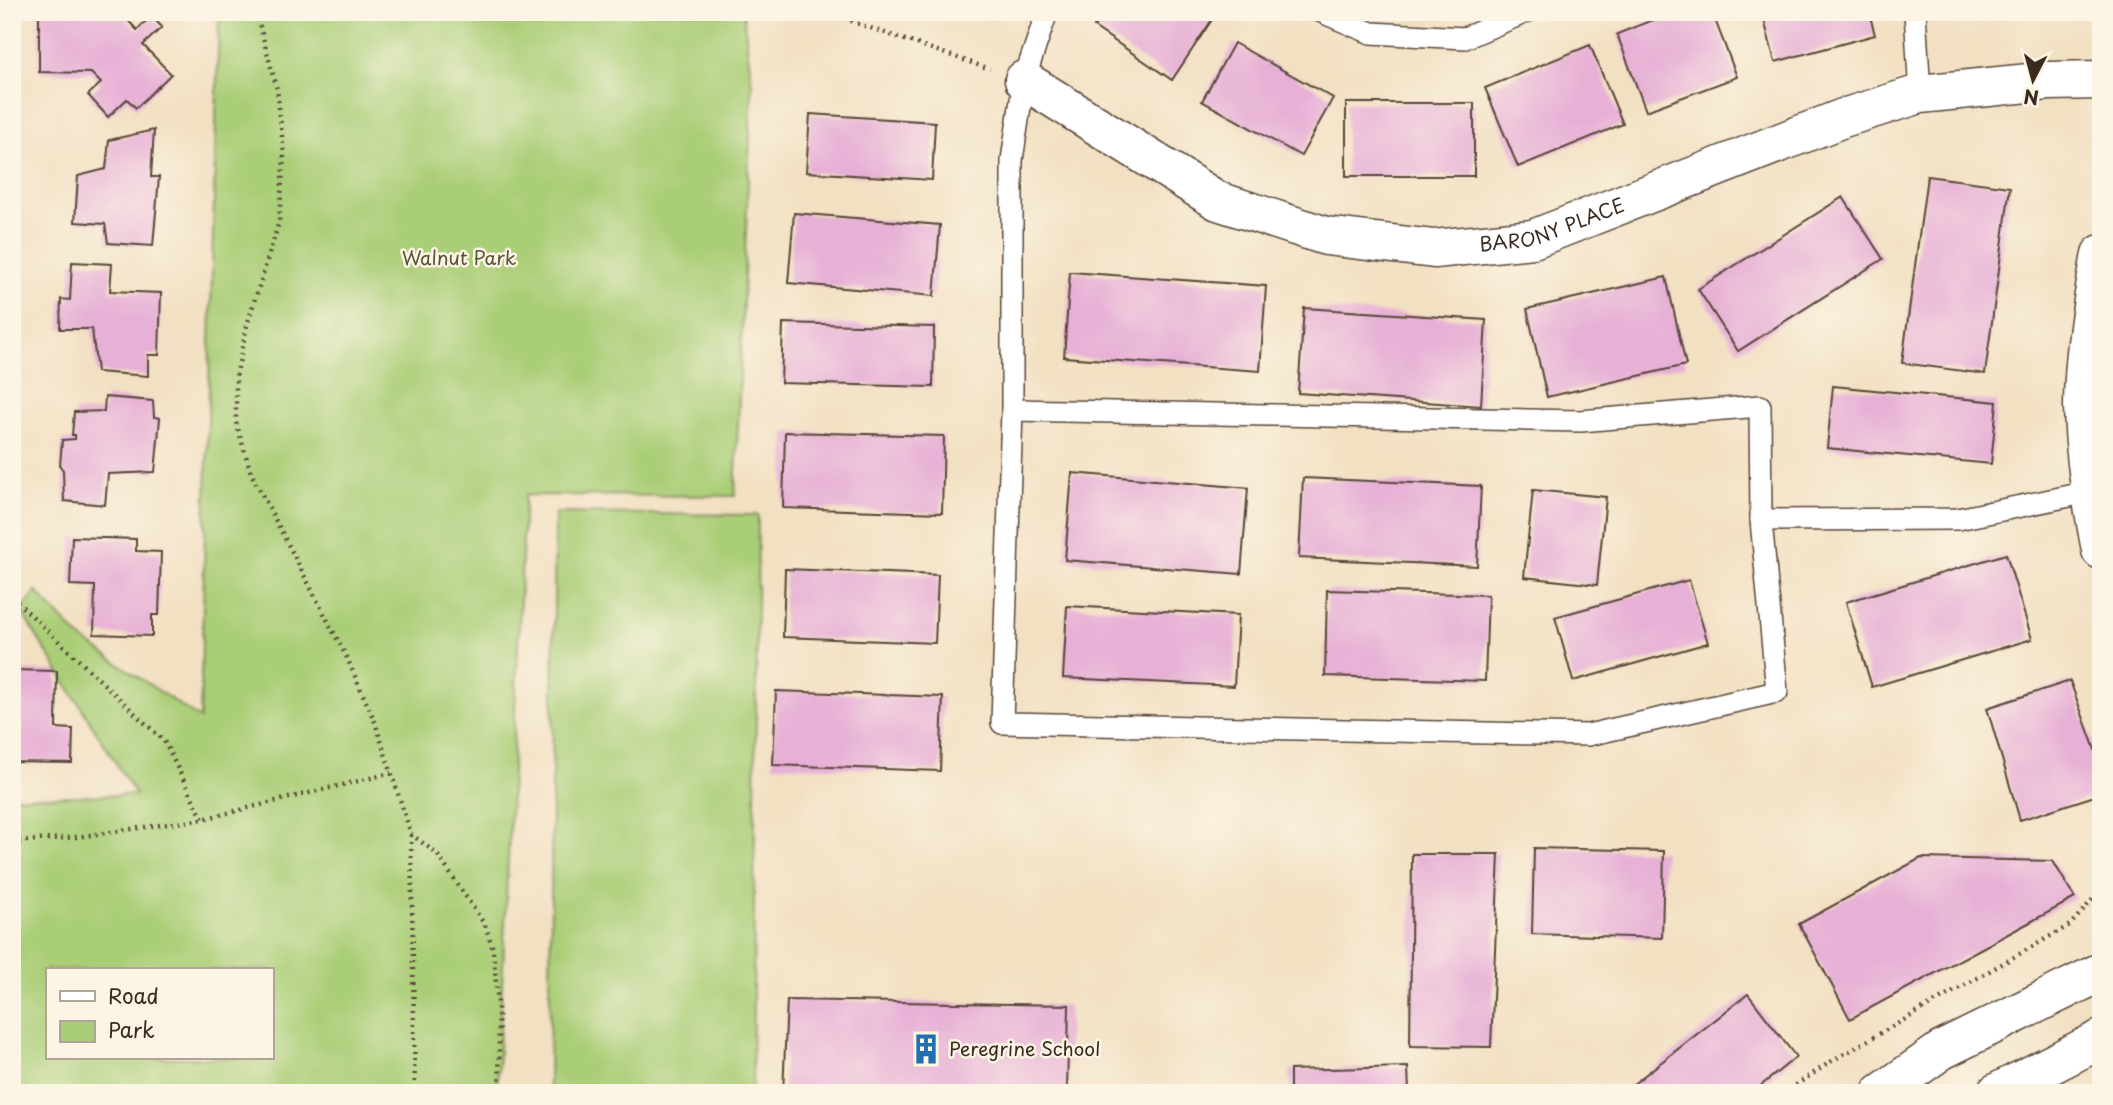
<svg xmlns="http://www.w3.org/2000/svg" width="2113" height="1105" font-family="'Playpen Sans',sans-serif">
	<rect width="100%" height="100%" fill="#fcf5e5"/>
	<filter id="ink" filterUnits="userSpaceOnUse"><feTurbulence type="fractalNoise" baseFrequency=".0143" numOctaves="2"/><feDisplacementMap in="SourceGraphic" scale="14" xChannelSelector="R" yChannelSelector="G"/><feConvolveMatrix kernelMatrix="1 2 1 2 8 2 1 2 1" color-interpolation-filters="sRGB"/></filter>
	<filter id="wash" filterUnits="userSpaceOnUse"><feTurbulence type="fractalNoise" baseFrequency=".00686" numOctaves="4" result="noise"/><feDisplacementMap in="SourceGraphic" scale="28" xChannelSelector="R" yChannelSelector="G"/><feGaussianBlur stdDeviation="1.57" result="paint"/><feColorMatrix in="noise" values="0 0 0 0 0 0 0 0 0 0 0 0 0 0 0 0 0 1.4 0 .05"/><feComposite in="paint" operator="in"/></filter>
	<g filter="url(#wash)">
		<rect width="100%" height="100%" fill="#f2e0c2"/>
		<g fill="#aace77" stroke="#727c4a" stroke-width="2" fill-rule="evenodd">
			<path d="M219,12H743L752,85L735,496L525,495L497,1093H12V797L136,795L21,611L36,591L78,636L200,719ZM271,970V1058H47V970Z"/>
			<path d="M555,513L758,515L752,1093H549Z"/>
		</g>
		<g id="blocks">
			<g fill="#e7b0d6">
				<path d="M39,12H126L123,15L137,30L151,16L162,27L143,45L171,74L136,108L127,99L108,117L88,95L101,83L91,73L39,72Z"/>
				<path d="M1104,12H1217L1172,80L1094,27Z"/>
				<path d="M1673,12H1712L1737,77L1646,111L1617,34Z"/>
				<path d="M1762,12H1869L1875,35L1775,62Z"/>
				<path d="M12,21H16L14,49L12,48Z"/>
				<path d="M1234,43L1333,98L1301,156L1202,101Z"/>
				<path d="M1590,45L1623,124L1518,167L1485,88Z"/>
				<rect x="1346" y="103" width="128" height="73"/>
				<path d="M810,114L935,122L932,180L806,172Z"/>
				<path d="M154,130L151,177H159L153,246L108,243L105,224L75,222L78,176L106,169L109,140Z"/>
				<path d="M1927,176L2010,187L1985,374L1902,363Z"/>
				<path d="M1843,197L1883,259L1738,351L1698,289Z"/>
				<path d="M794,213L940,225L934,296L788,283Z"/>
				<path d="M72,262L112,264L110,291L161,293L159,355H148V376L97,372L92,329H60L61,299L70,300Z"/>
				<path d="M1070,272L1266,286L1260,371L1064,357Z"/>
				<path d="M1666,277L1686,365L1547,397L1527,309Z"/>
				<path d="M1304,308L1486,320L1481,406L1298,393Z"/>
				<path d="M783,323L934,327L933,387L781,383Z"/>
				<path d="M1833,386L1997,402L1991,464L1827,448Z"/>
				<path d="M105,397L153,401L154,417L160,418L155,472L108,474L105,505L64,501L63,470L60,466L62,440L75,439V435H72L74,412L104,411Z"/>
				<path d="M785,432L944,436L942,513L783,508Z"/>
				<path d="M1072,473L1248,488L1241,574L1065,560Z"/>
				<path d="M1303,478L1481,486L1477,566L1299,558Z"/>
				<path d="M1533,490L1606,497L1597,585L1524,577Z"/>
				<path d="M72,537L136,539V551L161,552L159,615H152V636L94,634L95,586L70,585Z"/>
				<path d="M2006,554L2032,639L1872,687L1846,602Z"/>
				<path d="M785,569L938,575L935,643L783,637Z"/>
				<path d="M1689,580L1708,643L1573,681L1555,617Z"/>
				<path d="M1327,590L1488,595L1485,681L1325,676Z"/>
				<path d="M1067,606L1238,615L1234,686L1063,678Z"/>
				<path d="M12,670L57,671L56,728L73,729L72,763L12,762Z"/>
				<path d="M2070,681L2101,766V794L2020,820L1987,708Z"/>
				<path d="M776,691L943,697L940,771L773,765Z"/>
				<path d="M1534,848L1664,851L1662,938L1532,934Z"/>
				<path d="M1412,854H1499L1491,1047L1410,1046Z"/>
				<path d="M1921,858L2053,861L2075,898L1850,1019L1799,924Z"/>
				<path d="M1748,994L1796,1057L1752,1093H1622Z"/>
				<path d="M787,1000L1069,1005L1067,1093H783Z"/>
				<path d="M1408,1067L1409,1093H1290V1070Z"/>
			</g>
		</g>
	</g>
	<g filter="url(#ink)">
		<use href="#blocks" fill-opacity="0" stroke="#564537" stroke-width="2"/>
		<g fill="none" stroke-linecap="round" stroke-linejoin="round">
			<g stroke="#564537" stroke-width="24">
				<g id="service">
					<path d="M1322,12L1371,33L1465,38L1526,12"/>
					<path d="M1915,12L1920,94"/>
					<path d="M1012,410L1580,421L1760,406L1761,520L1777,692L1588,735L1002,723L1012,410V160L1024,80L1047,12"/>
					<path d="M1761,520L1958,519L2089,492"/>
				</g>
			</g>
			<g stroke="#564537" stroke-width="41">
				<g id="minor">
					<path id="s1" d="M1024,80L1218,201L1326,236L1434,249L1533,239L1843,118L1920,94L2049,81L2101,80"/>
					<path d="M2101,254C2092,304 2083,356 2083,407C2084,456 2092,503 2101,550"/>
				</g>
			</g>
			<g stroke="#564537" stroke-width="41">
				<g id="secondary">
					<path d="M1881,1093L1942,1050L2101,972"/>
					<path d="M1996,1093L2101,1039"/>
				</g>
			</g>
			<g stroke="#564537" stroke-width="4.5" stroke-dasharray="2 5" stroke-linecap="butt">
				<path d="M256,12L277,89L284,155L279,222L247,325L236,377V422L251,473L347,658L375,722L411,834L437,854L485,925L493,949L498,1004L500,1093"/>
				<path d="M840,12L853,22L990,69"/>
				<path d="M12,597L164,741L203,819"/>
				<path d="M411,835L415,1093"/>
				<path d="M12,842L76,837L203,819L391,773"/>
				<path d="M1784,1093L1832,1061L2070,925L2101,890"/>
			</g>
			<use href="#service" stroke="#fff" stroke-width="21"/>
			<use href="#minor" stroke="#fff" stroke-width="38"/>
			<use href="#secondary" stroke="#fff" stroke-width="38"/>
		</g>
	</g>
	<defs>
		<g id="building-bare" transform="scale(2.415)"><path d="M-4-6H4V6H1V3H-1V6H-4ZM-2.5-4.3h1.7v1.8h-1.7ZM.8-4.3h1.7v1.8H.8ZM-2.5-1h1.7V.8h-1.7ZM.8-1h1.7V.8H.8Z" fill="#1f6fb2" stroke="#fcf5e5" stroke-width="2.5" paint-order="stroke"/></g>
	</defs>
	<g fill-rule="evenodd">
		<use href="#building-bare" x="926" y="1049"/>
	</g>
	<g text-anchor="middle" stroke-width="5" stroke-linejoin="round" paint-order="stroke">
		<g font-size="19" fill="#3b2a1e" stroke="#fcf5e5">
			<text dy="7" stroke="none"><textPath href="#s1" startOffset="572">BARONY PLACE</textPath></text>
		</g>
		<g font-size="19" fill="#575334" stroke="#fcf5e5">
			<text x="459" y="265">Walnut Park</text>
		</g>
		<g font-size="19" fill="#3b2a1e" stroke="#fcf5e5" text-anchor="start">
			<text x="949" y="1056">Peregrine School</text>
		</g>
	</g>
	<rect width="2113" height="1105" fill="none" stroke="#fcf5e5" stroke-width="42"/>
	<rect x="46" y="968" width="228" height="91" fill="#fcf5e5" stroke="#afa495" stroke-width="2"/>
	<rect x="60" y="991" width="35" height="10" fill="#ffffff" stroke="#afa495" stroke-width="2"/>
	<text x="108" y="1004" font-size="21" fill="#3b2a1e">Road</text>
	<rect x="60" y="1021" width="35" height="21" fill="#aace77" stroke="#afa495" stroke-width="2"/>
	<text x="108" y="1038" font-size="21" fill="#3b2a1e">Park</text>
	<g transform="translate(2033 80) rotate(186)" stroke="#fcf5e5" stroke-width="5" paint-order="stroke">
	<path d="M0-5L12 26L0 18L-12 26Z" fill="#3b2a1e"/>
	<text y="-10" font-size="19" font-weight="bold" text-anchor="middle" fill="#3b2a1e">N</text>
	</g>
</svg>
